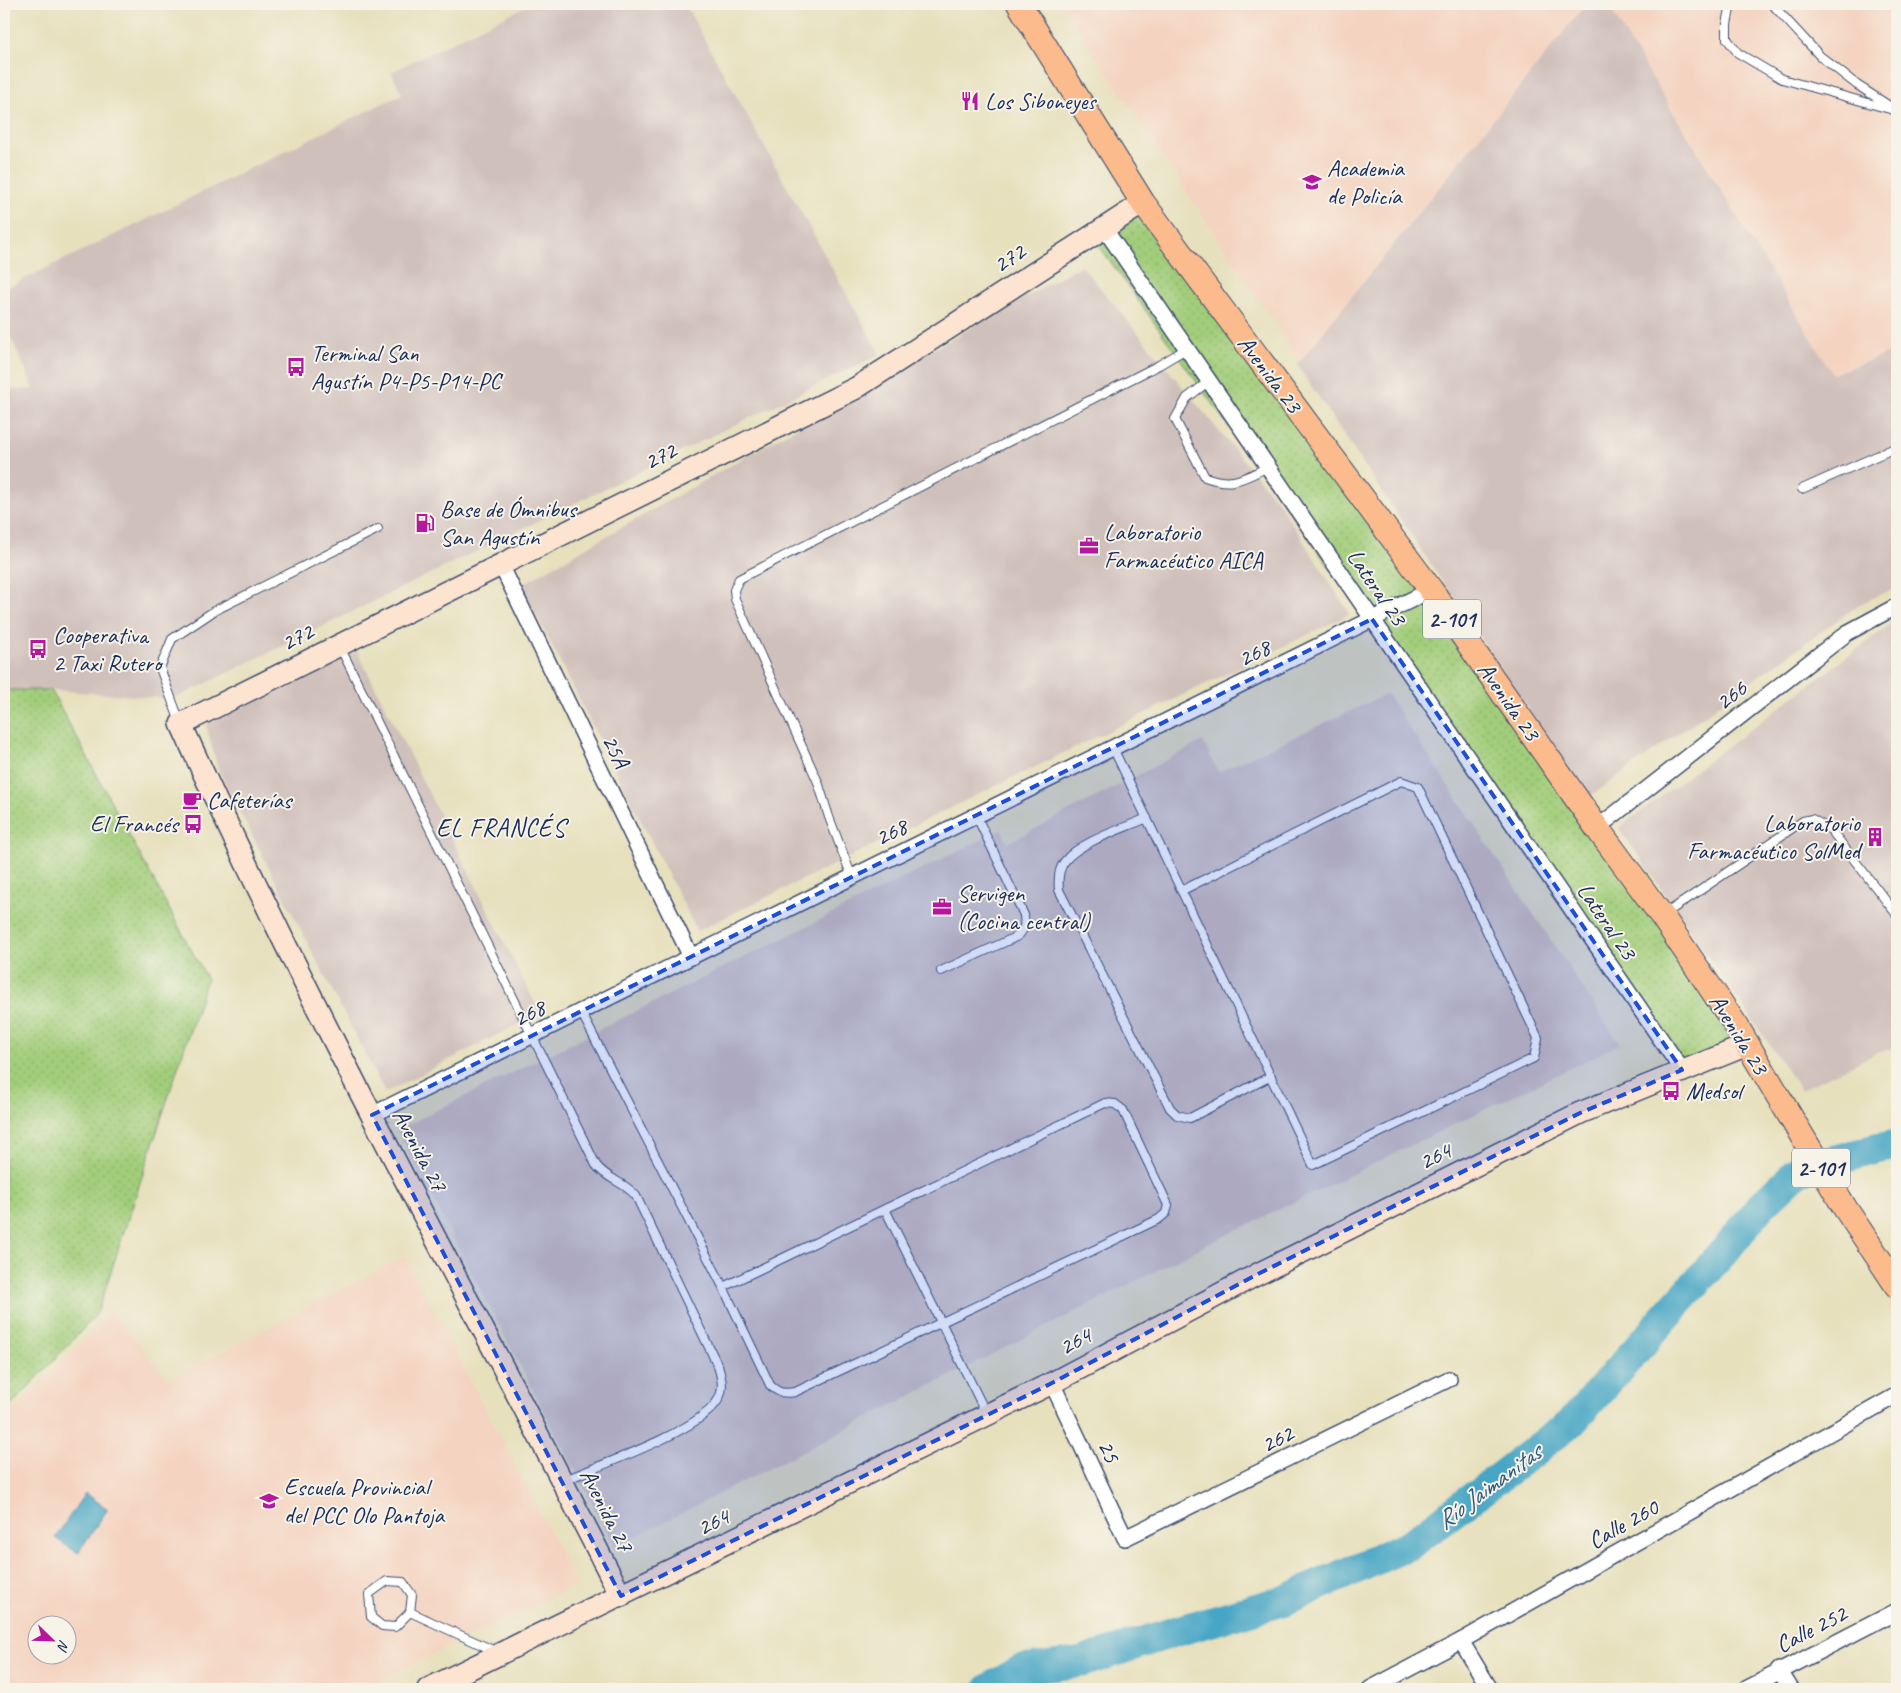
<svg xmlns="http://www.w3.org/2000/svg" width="1901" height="1693" font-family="Caveat,sans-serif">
	<defs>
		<pattern id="grass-dots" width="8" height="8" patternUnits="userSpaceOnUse" patternTransform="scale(1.25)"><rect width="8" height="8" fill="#a2cd7a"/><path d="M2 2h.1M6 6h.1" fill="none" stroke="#8bb06c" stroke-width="1.8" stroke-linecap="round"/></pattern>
	</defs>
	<rect width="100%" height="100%" fill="#f7f3e8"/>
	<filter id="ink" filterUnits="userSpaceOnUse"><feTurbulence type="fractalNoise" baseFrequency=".02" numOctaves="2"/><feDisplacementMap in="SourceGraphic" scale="10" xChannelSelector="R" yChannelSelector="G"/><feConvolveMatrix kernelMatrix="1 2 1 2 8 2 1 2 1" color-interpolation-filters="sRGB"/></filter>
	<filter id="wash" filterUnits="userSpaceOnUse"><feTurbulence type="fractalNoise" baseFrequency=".0096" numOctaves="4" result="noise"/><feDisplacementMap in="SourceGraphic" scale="20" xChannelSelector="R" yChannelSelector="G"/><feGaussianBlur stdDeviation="1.12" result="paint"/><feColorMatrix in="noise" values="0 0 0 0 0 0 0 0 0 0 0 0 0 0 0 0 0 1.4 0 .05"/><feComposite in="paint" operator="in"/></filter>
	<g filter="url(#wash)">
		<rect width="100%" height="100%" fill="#e7e0bd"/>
		<g fill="#f4d3c0" fill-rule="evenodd">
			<path d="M1061,4H1586L1300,361Z"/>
			<path d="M1607,4H1897V350L1833,374Z"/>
			<path d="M405,1256L577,1584L361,1689H4V1419L111,1312L169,1380ZM38,1626H68V1656H38Z"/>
		</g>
		<g fill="#d0c0bc">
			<path d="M530,4H685L880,354L174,699L51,690H4V390L34,389L4,322V289L402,94L391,72Z"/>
			<path d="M1586,4H1607L1833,374L1897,350V587L1860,604L1592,795L1583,791L1297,365Z"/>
			<path d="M1081,265L1279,503L1350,614L697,931L521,585Z"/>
			<path d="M1897,622V1047L1877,1053L1801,1090L1619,828L1892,623Z"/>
			<path d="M357,651L540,1013L385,1093L218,769L206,725Z"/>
			<path d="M1387,694L1620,1044L1202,1247L615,1547L397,1130L1001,830L1008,843L1203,741L1218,772Z"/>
		</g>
		<g fill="url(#grass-dots)" stroke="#5e7e6c">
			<path d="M1143,203L1745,1045L1689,1069L1095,240Z"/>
			<path d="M4,690H51L207,979L97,1314L4,1413Z"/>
		</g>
		<path fill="#46a6c5" stroke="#306a92" d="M85,1493L108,1509L78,1553L55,1538Z"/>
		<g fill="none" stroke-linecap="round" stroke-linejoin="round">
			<path stroke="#46a6c5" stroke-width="31" d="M989,1689L1021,1670L1082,1662L1174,1632L1286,1600L1411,1544L1571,1423L1727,1248L1761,1206L1799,1170L1876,1149L1897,1145"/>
		</g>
	</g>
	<g filter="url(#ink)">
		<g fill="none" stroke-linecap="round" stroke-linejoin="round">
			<g stroke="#3a4a6c" stroke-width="10">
				<g id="lane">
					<path d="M1731,4L1727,24V39L1738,53L1782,79L1897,111"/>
					<path d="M1772,4L1820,56L1857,85L1888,105"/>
					<path d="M1209,381L1187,398L1175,419L1205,477C1233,487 1242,479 1268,467"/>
					<path d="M1802,489L1897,447"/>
					<path d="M340,647L596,1165C606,1179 625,1182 636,1196L718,1366C722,1379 725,1391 716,1403C695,1432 601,1465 565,1480"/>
					<path d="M180,722L160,668L172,639L214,611L378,529"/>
					<path d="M1113,748L1313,1165L1534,1058L1538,1038L1418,787L1401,781L1183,890"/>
					<path d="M1147,818C1125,828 1079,842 1065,861C1058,869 1058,880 1059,890L1170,1108L1177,1115L1190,1118L1271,1076"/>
					<path d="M852,877L829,817L818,782L735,599L734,590L739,579L1159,365L1186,349"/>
					<path d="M1665,914L1803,821L1812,819L1831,830L1897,915"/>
					<path d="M941,971L1018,936C1025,929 1025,924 1024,915L976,815"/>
					<path d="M581,1012L723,1287L770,1385C778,1393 784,1394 795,1392L1159,1219L1166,1213L1168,1205L1123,1110L1115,1104L1105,1103L723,1287"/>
					<path d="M885,1209L986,1413"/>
					<path d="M410,1612L395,1627L382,1626L371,1617L369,1594L387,1581L403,1582L412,1595L410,1612L497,1652"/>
				</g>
			</g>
			<g stroke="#3a4a6c" stroke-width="18">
				<g id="street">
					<path d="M1104,228L1682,1070"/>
					<path d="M501,565L691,957"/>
					<path d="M1597,828L1847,633L1897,606"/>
					<path d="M372,1115L1431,590"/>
					<path d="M1052,1383L1125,1538L1449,1379"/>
					<path d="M1461,1641L1490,1689"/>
					<path d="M1779,1670L1791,1689"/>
					<path d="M1370,1689L1461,1641L1897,1395"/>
					<path d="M1746,1689L1897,1611"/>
				</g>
			</g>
			<g stroke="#3a4a6c" stroke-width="24">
				<g id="secondary">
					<path d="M621,1596C474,1306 315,1021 181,724L856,388L1143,203"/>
					<path d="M428,1689L1052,1383L1258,1274L1580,1113L1747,1045"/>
				</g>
			</g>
			<g stroke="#3a4a6c" stroke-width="26">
				<path id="primary" d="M1019,4L1143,203L1431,590L1597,828L1662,916L1737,1027L1845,1208L1897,1286"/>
			</g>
			<use href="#lane" stroke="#fff" stroke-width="8"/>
			<use href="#street" stroke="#fff" stroke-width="15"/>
			<use href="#secondary" stroke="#fde4d1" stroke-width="21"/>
			<use href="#primary" stroke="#fbbb8d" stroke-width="24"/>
		</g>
	</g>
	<path fill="#1d4ed8" fill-opacity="0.2" stroke="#1d4ed8" stroke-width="4" stroke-dasharray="10 6" stroke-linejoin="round" d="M1372,619L1682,1070L1580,1113L1258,1274L1052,1383L621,1596L372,1115Z"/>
	<defs>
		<g id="restaurant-bare" transform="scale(1.5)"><path d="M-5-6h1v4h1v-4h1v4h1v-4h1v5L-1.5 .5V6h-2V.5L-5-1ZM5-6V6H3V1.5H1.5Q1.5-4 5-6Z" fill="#b5179e" stroke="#f7f3e8" stroke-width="2.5" paint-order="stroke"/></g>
		<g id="university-bare" transform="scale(1.5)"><path d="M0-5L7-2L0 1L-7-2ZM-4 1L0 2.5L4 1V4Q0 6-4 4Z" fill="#b5179e" stroke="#f7f3e8" stroke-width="2.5" paint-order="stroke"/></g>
		<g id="bus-bare" transform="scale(1.5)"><path d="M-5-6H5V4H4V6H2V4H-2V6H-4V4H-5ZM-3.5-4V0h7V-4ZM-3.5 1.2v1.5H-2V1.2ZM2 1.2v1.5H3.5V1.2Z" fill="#b5179e" stroke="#f7f3e8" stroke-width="2.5" paint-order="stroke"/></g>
		<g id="fuel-bare" transform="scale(1.5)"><path d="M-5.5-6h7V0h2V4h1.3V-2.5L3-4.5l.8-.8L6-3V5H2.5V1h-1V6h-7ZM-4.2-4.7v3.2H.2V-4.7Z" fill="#b5179e" stroke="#f7f3e8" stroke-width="2.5" paint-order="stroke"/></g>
		<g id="office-bare" transform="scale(1.5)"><path d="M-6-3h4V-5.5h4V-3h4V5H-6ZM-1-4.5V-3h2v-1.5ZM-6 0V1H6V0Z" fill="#b5179e" stroke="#f7f3e8" stroke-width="2.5" paint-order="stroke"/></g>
		<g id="cafe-bare" transform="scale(1.5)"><path d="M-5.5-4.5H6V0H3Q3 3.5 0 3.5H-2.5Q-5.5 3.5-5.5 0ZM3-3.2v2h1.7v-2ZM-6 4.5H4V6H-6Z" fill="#b5179e" stroke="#f7f3e8" stroke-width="2.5" paint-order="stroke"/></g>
		<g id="building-bare" transform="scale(1.5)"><path d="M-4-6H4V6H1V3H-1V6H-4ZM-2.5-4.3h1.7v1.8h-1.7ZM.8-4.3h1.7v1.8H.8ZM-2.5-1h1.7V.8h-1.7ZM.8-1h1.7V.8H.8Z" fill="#b5179e" stroke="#f7f3e8" stroke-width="2.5" paint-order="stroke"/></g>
	</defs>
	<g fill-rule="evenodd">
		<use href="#restaurant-bare" x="970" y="101"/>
		<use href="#university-bare" x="1312" y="182"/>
		<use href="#bus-bare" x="296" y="367"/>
		<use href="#fuel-bare" x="425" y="523"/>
		<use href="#office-bare" x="1089" y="546"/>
		<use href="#bus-bare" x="38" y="649"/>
		<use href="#cafe-bare" x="192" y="800"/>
		<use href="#bus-bare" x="193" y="824"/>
		<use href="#building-bare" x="1875" y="837"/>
		<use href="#office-bare" x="942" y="907"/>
		<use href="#bus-bare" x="1671" y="1091"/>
		<use href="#university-bare" x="269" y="1501"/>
	</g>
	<g text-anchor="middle" stroke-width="4" stroke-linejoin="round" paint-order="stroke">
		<g fill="#f7f3e8" stroke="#5d6a87" stroke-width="1">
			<rect x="1423" y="599.5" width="58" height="39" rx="4"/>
			<rect x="1792" y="1148.5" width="58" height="39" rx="4"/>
		</g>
		<g font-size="22" font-weight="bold" fill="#1b2f5e">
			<text x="1452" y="627">2-101</text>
			<text x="1821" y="1176">2-101</text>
		</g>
		<g font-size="24" fill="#1b2f5e" stroke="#f7f3e8" text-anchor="start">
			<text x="985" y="109">Los Siboneyes</text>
			<text x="1327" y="176">Academia<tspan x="1327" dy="28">de Policía</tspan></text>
			<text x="311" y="361">Terminal San<tspan x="311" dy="28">Agustín P4-P5-P14-PC</tspan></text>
			<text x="440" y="517">Base de Ómnibus<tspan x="440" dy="28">San Agustín</tspan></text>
			<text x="1104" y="540">Laboratorio<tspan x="1104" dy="28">Farmacéutico AICA</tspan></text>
			<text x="53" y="643">Cooperativa<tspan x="53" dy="28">2 Taxi Rutero</tspan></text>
			<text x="207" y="808">Cafeterías</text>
			<text x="1860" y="831" text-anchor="end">Laboratorio<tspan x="1860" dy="28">Farmacéutico SolMed</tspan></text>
			<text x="178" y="832" text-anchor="end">El Francés</text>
			<text x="957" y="901">Servigen<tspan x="957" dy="28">(Cocina central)</tspan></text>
			<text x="1686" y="1099">Medsol</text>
			<text x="284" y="1495">Escuela Provincial<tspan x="284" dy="28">del PCC Olo Pantoja</tspan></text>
		</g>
		<g font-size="24" fill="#1b2f5e" stroke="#f7f3e8">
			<text transform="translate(1009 258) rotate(-33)" y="8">272</text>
			<text transform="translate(1270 374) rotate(53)" y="8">Avenida 23</text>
			<text transform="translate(660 456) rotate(-26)" y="8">272</text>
			<text transform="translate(1377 587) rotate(56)" y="8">Lateral 23</text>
			<text transform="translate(297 637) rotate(-27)" y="8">272</text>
			<text transform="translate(1254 653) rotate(-26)" y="8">268</text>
			<text transform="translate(1731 695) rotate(-38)" y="8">266</text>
			<text transform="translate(1509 701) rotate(55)" y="8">Avenida 23</text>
			<text transform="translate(616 751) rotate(64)" y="8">25A</text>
			<text transform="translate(891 832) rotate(-26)" y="8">268</text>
			<text transform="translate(1607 921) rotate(56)" y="8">Lateral 23</text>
			<text transform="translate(529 1013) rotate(-26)" y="8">268</text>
			<text transform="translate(1739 1034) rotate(58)" y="8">Avenida 23</text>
			<text transform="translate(420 1150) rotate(62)" y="8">Avenida 27</text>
			<text transform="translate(1435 1156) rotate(-26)" y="8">264</text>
			<text transform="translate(1075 1341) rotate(-28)" y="8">264</text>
			<text transform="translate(1277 1439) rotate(-26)" y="8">262</text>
			<text transform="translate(1109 1451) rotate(65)" y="8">25</text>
			<text transform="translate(607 1510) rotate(63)" y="8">Avenida 27</text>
			<text transform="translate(713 1522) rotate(-26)" y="8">264</text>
			<text transform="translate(1623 1524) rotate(-29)" y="8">Calle 260</text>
			<text transform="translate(1811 1629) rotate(-27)" y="8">Calle 252</text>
		</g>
		<g font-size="25" letter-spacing="1" fill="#1b2f5e" stroke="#f7f3e8">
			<text x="501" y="836">EL FRANCÉS</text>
		</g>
		<g font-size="25" font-style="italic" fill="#2a5982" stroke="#f7f3e8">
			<text transform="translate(1488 1486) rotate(-37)" y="9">Río Jaimanitas</text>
		</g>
	</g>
	<rect width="1901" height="1693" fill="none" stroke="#f7f3e8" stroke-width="20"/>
	<g transform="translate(52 1640) rotate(113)"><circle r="24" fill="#f7f3e8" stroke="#9fa5b1"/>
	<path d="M0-4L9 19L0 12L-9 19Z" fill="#b5179e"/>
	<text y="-8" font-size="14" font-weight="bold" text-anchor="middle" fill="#1b2f5e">N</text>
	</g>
</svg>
